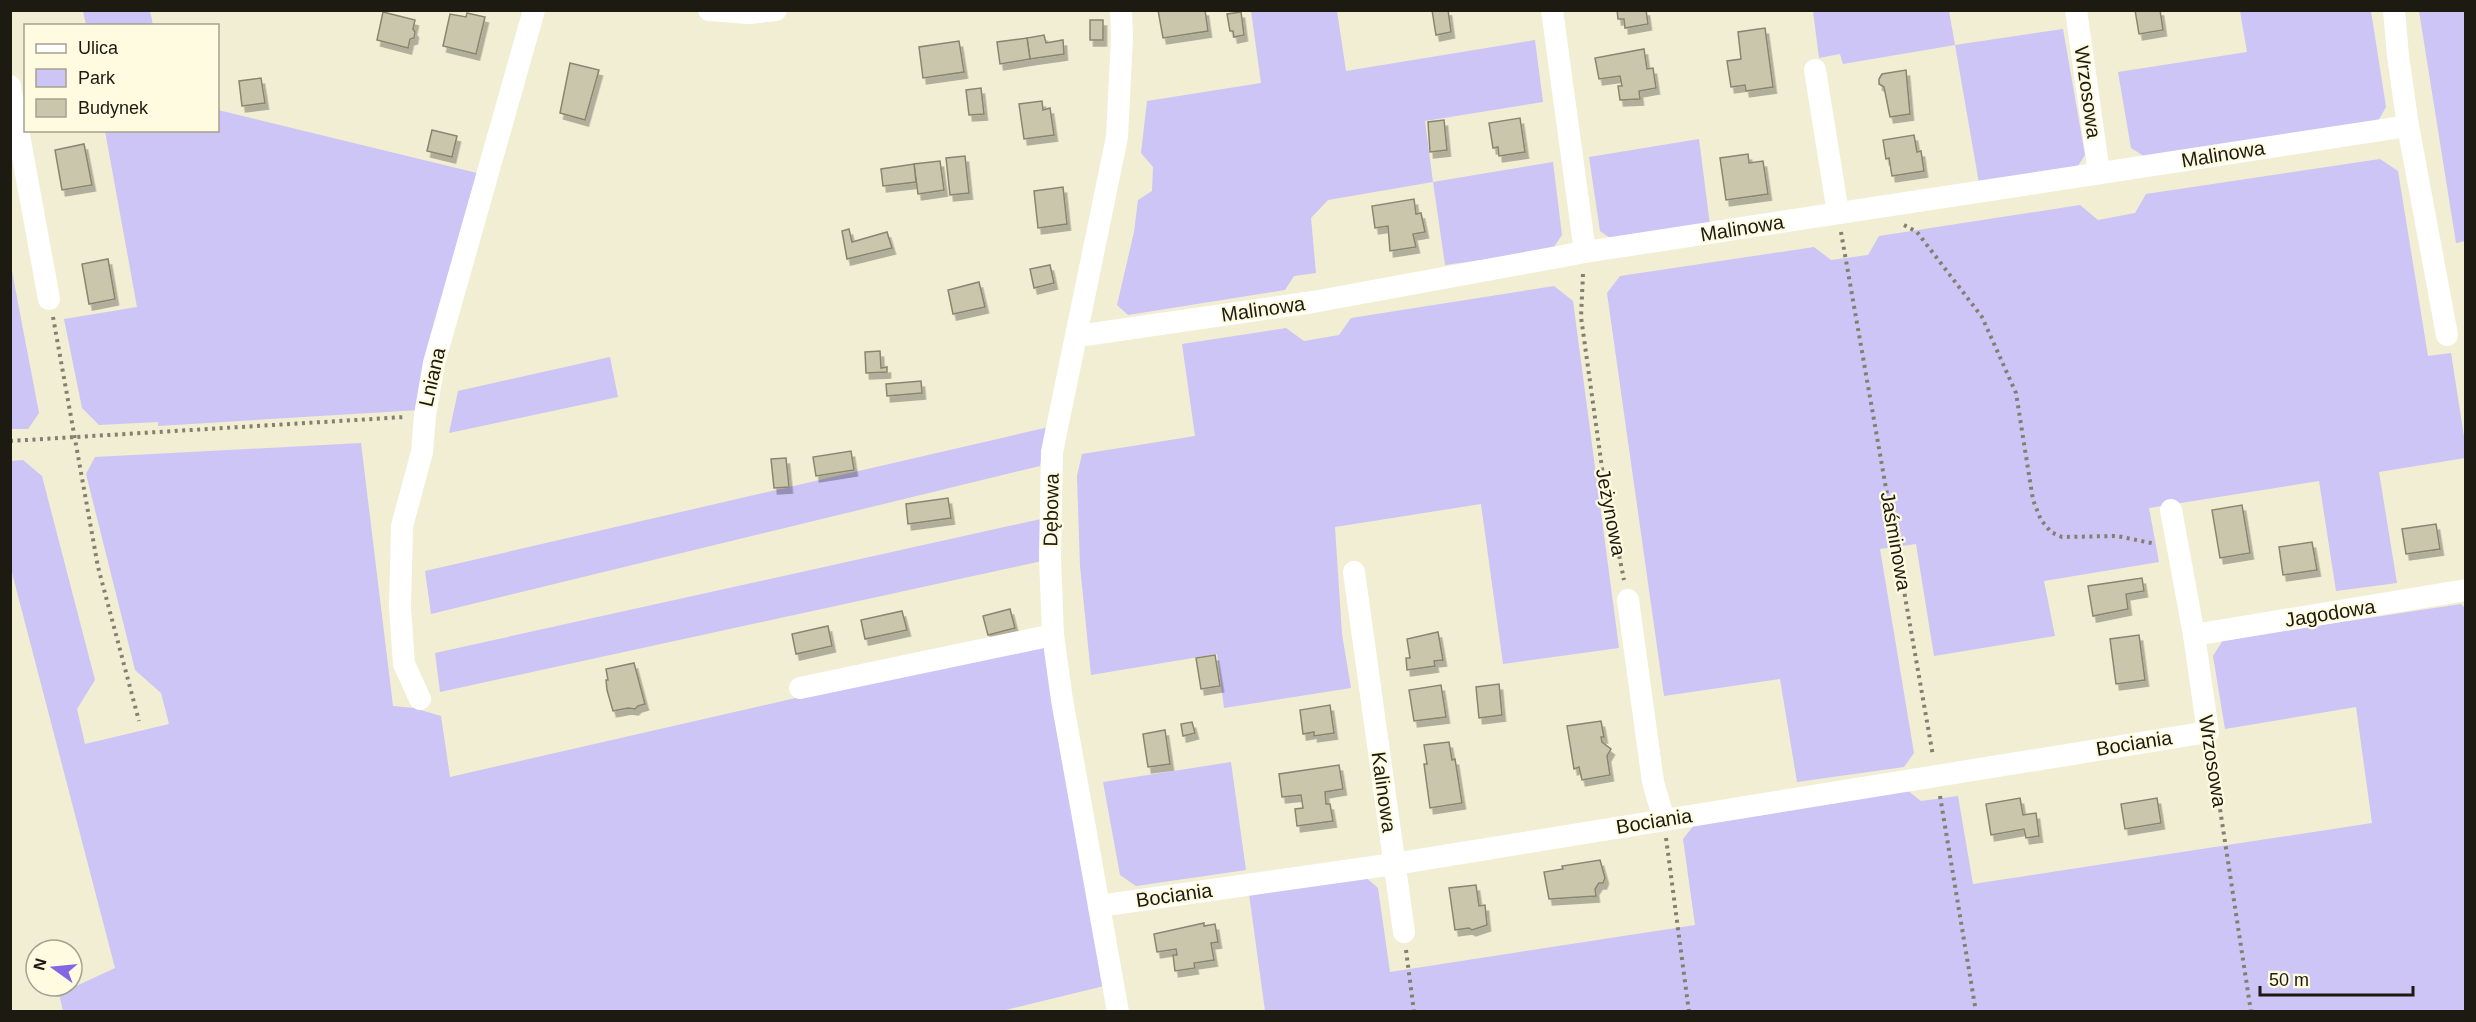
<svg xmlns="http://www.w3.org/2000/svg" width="2476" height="1022" font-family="Arial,sans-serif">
	<defs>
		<filter id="shadow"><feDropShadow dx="3.5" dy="6" stdDeviation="0" flood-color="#0004"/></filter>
	</defs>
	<rect width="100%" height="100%" fill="#f1eed3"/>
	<g fill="#ccc5f5">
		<path d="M83,11H150L153,25H86Z"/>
		<path d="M1251,11H1337L1346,71L1535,40L1543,102L1425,121L1433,182L1553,162L1562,235L1552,250L1445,265L1433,182L1328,200L1311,218L1316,273L1294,276L1285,290L1128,315L1117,305L1134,232L1138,200L1152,191L1153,167L1141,153L1147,101L1261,83Z"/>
		<path d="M1813,11H1949L1955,45L2063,29L2085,155L2076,169L1979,183L1955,45L1843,64L1840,54L1819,58Z"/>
		<path d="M2240,11H2371L2386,107L2377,123L2147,158L2131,148L2118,72L2247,52Z"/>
		<path d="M2419,11H2465V241L2456,243Z"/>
		<path d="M218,110L477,173L419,410L158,426V422L99,425L82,408L64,319L137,307L105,131L218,130Z"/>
		<path d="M1699,139L1710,225L1613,240L1600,231L1589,157Z"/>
		<path d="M2380,159L2398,171L2428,356L2451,353L2465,443V458L2379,472L2397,583L2336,591L2319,481L2149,508L2159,562L2044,581L2055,636L1934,656L1916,544L1880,549L1914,753L1904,767L1797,782L1780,679L1664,696L1607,293L1620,276L1814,247L1831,260L1868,255L1879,236L2080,205L2098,220L2135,213L2146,194Z"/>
		<path d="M10,261L39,413L28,429H11Z"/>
		<path d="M1554,286L1573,301L1619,648L1503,664L1481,504L1335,527L1342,634L1351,688L1224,708L1217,654L1091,675L1080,566L1077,476L1082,454L1195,436L1182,344L1286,328L1304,341L1339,335L1351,318Z"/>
		<path d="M610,357L618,397L449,433L458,391Z"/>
		<path d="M1049,427L1040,466L431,614L425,571Z"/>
		<path d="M361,443L393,706L414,708L441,716L450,777L1045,641L1104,986L997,1012L63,1011L59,994L115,968L11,569L10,461L23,460L42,476L95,680L77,709L85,744L169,724L161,693L135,670L86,474L95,457Z"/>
		<path d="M1041,519L1042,561L440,692L435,653Z"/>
		<path d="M2461,604L2465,608V1011H1265L1249,894L1363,875L1378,888L1390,972L1695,925L1683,839L1695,824L1907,790L1921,801L1958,796L1973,884L2372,823L2356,707L2225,729L2213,656L2223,640Z"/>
		<path d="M1231,762L1246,870L1136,886L1120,875L1103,782Z"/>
	</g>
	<g fill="#cac6ac" stroke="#8a866e" stroke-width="1.5" filter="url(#shadow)">
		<path d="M1158,10H1205L1208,31L1163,38Z"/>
		<path d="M1432,10H1448L1451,32L1436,35Z"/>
		<path d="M1617,10H1646L1648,24L1625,28L1624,19H1618Z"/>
		<path d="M2135,10H2160L2163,30L2139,34Z"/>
		<path d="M383,12L415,20L413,29L415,32L414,38L410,39L408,48L377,40Z"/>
		<path d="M1241,12L1244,35L1234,37L1233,31H1230L1227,14Z"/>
		<path d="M467,13L485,17L476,54L443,46L450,14L466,17Z"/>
		<rect x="1090" y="20" width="13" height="20"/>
		<path d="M1765,28L1773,87L1746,91L1745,85L1731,87L1727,61L1741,59L1738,32Z"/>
		<path d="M1044,35L1046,43L1063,40L1064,54L1030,59L1027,38Z"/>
		<path d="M1027,38L1030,59L1000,64L997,42Z"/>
		<path d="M959,41L964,72L923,78L919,47Z"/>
		<path d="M1644,49L1647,69L1653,68L1656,88L1639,91L1640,99L1620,100L1618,86H1622L1620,76L1599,79L1595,58Z"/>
		<path d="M570,63L599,70L585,120L560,113Z"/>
		<path d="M1906,70L1910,114L1890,117L1884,87L1879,84V79L1882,74Z"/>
		<path d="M261,78L265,103L242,106L239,81Z"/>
		<path d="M981,88L984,114L969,115L966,90Z"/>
		<path d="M1042,101L1043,110L1050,108L1054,135L1024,139L1019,104Z"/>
		<path d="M1520,118L1525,152L1499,156L1498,147L1493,148L1489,123Z"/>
		<path d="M1444,120L1447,150L1430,152L1428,122Z"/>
		<path d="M432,130L457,136L452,157L427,151Z"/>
		<path d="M1914,135L1917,152L1921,151L1924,171L1892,176L1889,158L1886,159L1883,140Z"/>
		<path d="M84,144L92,185L62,190L55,150Z"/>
		<path d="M1748,154L1749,163L1763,161L1768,194L1726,200L1720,158Z"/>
		<path d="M965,156L969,193L950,195L946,158Z"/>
		<path d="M940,161L944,190L918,194L914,164Z"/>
		<path d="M914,164L916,182L883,186L881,169Z"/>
		<path d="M1063,187L1067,224L1038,228L1034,191Z"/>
		<path d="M1414,199L1416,214L1421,213L1425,232L1413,234L1416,247L1390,251L1388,226L1375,228L1372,206Z"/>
		<path d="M849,229L852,242L887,232L892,248L847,259L842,231Z"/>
		<path d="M108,259L115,299L89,304L82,264Z"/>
		<path d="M1050,265L1054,283L1034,288L1030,269Z"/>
		<path d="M979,282L985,307L953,314L948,290Z"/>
		<path d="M880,351L881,368L887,367V372L866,373L865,352Z"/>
		<path d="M921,381L922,393L887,396L886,384Z"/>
		<path d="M851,451L854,470L816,476L813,457Z"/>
		<path d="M786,458L789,487L774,488L771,459Z"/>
		<path d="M948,498L951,518L908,524L906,504Z"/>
		<path d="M2242,505L2250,553L2220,558L2212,510Z"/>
		<path d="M2436,524L2440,549L2406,554L2402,529Z"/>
		<path d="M2312,542L2317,570L2283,575L2279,547Z"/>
		<path d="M2142,578L2144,591L2126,594L2128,609L2093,616L2088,586Z"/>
		<path d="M1010,609L1015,628L988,635L983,616Z"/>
		<path d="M902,611L907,630L865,639L861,620Z"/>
		<path d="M828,626L832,646L796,654L792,634Z"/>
		<path d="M1438,632L1443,660L1434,661L1435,666L1407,670L1406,658H1410L1407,639Z"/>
		<path d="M2139,635L2145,680L2116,684L2110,639Z"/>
		<path d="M1215,655L1220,686L1201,689L1196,658Z"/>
		<path d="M634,663L645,704L638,706L635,709L628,708L613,711L607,690L606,680H608L606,669Z"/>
		<path d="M1499,684L1502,715L1479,718L1476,687Z"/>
		<path d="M1441,685L1446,717L1414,721L1409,690Z"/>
		<path d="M1330,705L1334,733L1314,736V732L1303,734L1300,710Z"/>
		<path d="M1601,721L1604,737H1601L1602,742L1611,749L1607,756L1610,775L1582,780L1579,767L1574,769L1567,726Z"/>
		<path d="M1192,722L1195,733L1183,736L1181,724Z"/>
		<path d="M1165,730L1170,764L1148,767L1143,734Z"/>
		<path d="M1449,742L1452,760L1455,759L1462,803L1430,808L1424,764H1427L1424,745Z"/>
		<path d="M1339,765L1343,789L1325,792L1326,804H1330L1333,821L1297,826L1295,809L1303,808L1301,795L1282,797L1279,774Z"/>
		<path d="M2020,798L2023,815L2036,813L2039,836L2026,838L2024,829L1991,835L1986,804Z"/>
		<path d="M2157,798L2161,823L2125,829L2121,804Z"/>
		<path d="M1600,860L1605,878L1603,883H1599L1595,889L1596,896L1549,899L1544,872L1563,869L1562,866Z"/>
		<path d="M1476,885L1479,906L1485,905L1487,925L1472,930L1469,928L1455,930L1449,888Z"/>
		<path d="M1204,923V926L1215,924L1218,942L1211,943L1214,960L1194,963L1195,968L1175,971L1173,955H1177L1176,949L1157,952L1154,934Z"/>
	</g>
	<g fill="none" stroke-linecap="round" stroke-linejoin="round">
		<g stroke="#83806f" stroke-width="4" stroke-dasharray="3 4.5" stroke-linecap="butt">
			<path d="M1904,225L1917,232L1982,317L2016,393L2033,500L2041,520L2051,532L2062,537L2117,536L2156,544"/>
			<path d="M1841,232L1933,756"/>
			<path d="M1583,274L1581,317L1603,475L1624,580"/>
			<path d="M53,317L98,567L139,721"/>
			<path d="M10,441L405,417"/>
			<path d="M2211,750L2251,1012"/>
			<path d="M1940,796L1976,1012"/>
			<path d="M1666,838L1689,1012"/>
			<path d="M1406,950L1414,1012"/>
		</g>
		<g stroke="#fff" stroke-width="22">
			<path d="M709,10L749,13L776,10"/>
			<path d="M1552,10L1585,252"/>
			<path d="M2076,10L2099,173"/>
			<path d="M2394,10L2398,56L2408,126L2447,335"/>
			<path d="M1815,70L1838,213"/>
			<path d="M10,86L49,299"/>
			<path d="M1078,336L1313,302L1585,252L2408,126"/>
			<path d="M1354,572L1404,932"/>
			<path d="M1628,600L1653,782L1664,820"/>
			<path d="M2194,635L2466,590"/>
			<path d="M800,688L1053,635"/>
			<path d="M420,699L404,664L400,608L402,526L422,452L425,415L434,363L534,10"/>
			<path d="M1099,906L1394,864L2208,732L2194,635L2171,510"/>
			<path d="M1118,1012L1062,700L1053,635L1050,557L1052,452L1117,137L1122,37L1121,10"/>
		</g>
	</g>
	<g text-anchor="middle" stroke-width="4.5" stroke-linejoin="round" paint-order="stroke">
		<g font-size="20" fill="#1c1a11" stroke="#fffbe0">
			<text transform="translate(2088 92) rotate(82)" y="7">Wrzosowa</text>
			<text transform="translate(2223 154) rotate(-9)" y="7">Malinowa</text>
			<text transform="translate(1742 228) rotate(-9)" y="7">Malinowa</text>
			<text transform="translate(1263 309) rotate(-8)" y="7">Malinowa</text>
			<text transform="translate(432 377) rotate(-77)" y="7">Lniana</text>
			<text transform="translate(1051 510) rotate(-89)" y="7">Dębowa</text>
			<text transform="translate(1611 512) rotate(79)" y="7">Jeżynowa</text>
			<text transform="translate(1896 541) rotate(80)" y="7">Jaśminowa</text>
			<text transform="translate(2330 613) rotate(-9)" y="7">Jagodowa</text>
			<text transform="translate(2134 743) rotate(-9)" y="7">Bociania</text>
			<text transform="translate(2213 761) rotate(81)" y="7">Wrzosowa</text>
			<text transform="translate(1384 792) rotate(82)" y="7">Kalinowa</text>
			<text transform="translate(1654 821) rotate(-9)" y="7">Bociania</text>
			<text transform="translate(1174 895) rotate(-8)" y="7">Bociania</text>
		</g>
	</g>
	<rect width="2476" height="1022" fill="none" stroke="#1c1a11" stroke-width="24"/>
	<rect x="24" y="24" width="195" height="108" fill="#fffbe0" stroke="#a4a18d" stroke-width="1.5"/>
	<rect x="36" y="44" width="30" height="9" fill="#ffffff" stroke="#a4a18d" stroke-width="1.5"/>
	<text x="78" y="54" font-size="18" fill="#1c1a11">Ulica</text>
	<rect x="36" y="69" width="30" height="18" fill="#ccc5f5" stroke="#a4a18d" stroke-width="1.5"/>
	<text x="78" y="84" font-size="18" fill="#1c1a11">Park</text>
	<rect x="36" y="99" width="30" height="18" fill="#cac6ac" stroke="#a4a18d" stroke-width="1.5"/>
	<text x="78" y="114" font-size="18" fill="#1c1a11">Budynek</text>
	<g transform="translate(54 968) rotate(285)"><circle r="28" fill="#fffbe0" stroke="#a4a18d" stroke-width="1.5"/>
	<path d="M0-4.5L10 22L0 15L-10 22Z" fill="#8366e1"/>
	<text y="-9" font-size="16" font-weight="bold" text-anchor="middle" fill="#1c1a11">N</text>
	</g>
	<path d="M2260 986v9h153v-9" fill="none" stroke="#1c1a11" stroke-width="3"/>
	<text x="2269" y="986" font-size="18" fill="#1c1a11" stroke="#fffbe0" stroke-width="4.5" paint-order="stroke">50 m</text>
</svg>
